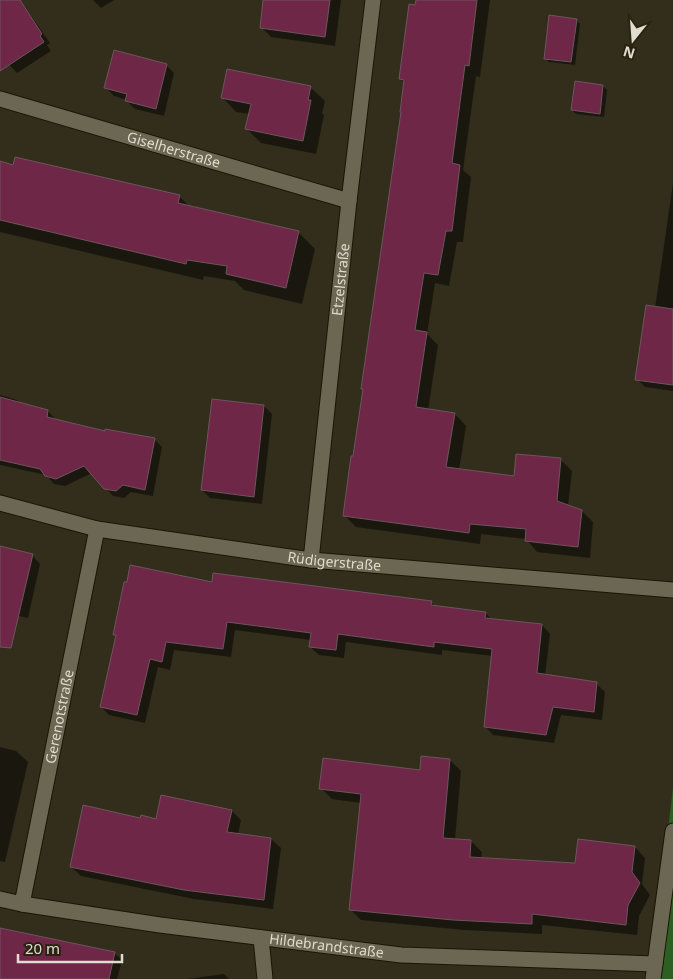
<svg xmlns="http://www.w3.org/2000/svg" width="673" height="979" font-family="'Noto Sans',sans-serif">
	<rect width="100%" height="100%" fill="#322e1b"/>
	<path fill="#2b6022" d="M673,788V979H650Z"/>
	<g fill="#0007">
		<path d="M0,0H20L50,43L47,45L51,51L17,73L0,55Z"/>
		<path d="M93,0H114L101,8Z"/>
		<path d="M264,0H341L335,46L271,37L261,27Z"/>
		<path d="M417,0H490L480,77L476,76L463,170L471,177L463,242H457L449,286L435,283L427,334L438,345L428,411L455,414L466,426L459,470L515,478L561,460L572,471L568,506L582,511L593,522L590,558L537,552L526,539L481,534L480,544L356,527L345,516L403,113L405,83L400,79Z"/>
		<path d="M576,20L580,24L575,65L549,62L545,58Z"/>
		<path d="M166,65L174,73L164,116L135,109L126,101L127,100L114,96L106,88Z"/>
		<path d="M228,70L311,88L325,101L322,113L324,115L316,154L261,143L247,129L250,114L236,112L223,98Z"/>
		<path d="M603,86L607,90L604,117L576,114L572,110Z"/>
		<path d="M0,163L179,196L190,207L298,232L315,249L302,304L244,290L235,281L204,276L203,280L0,232Z"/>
		<path d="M673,183V391L645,387L637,379L655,308Z"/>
		<path d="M0,395L17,400L20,404L48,411L55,419V420L106,433L154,439L162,447L153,496L131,492L124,498L113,496L92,473L65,486L54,484L46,475L0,465Z"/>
		<path d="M213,400L264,406L272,414L262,504L210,498L202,490Z"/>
		<path d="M0,548L32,555L40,564L28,618L0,612Z"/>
		<path d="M213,583L431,602L436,607L486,613L492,620L542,625L550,634L545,676L596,683L605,692L602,720L561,715L554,743L493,735L485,726L493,656L442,650V655L346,642L344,658L319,655L310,647L311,640L235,630L231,657L174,650L170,670L158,667L145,723L109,715L101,707L117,637L114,635Z"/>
		<path d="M0,747L16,751L28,762L5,862L0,861Z"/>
		<path d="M450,760L461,771L455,840L471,841L482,852L481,859L576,865L635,847L645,858L642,884L650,895L639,916L637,935L542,925V934L464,930L361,920L350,909L361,803L332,799L321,788L421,772Z"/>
		<path d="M232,811L241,820L238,834L271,839L281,848L273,909L194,899L81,876L71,867L141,819L157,820Z"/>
		<path d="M0,930L114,953L122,960L117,979H0Z"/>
		<path d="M224,974L229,979H187Z"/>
	</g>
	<g fill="#6f2748" stroke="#6c555d">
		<path d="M0,0H20L42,34L40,36L44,42L0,71Z"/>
		<path d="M263,0H330L325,37L260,28Z"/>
		<path d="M416,0H477L469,66L465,65L452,163L460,165L452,231H446L438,275L424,273L415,330L427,332L416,407L455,413L446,467L514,476L516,454L561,458L557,501L582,510L578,547L525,541L526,529L470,524L469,533L343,516L351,456H353L363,389H361L401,112H400L404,80L399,79L409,4L415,5Z"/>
		<path d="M549,15L577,19L571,62L544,59Z"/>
		<path d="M114,50L167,64L156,109L125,101L127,94L104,88Z"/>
		<path d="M227,69L311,86L308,100H311L303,141L245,129L251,104L221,98Z"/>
		<path d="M575,81L603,85L600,114L571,110Z"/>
		<path d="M15,157L180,195L178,203L299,231L286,288L226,274L227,266L187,260L186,264L0,220V161L13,165Z"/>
		<path d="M646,305L673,309V385L635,380Z"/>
		<path d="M0,397L48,410L47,417L105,431V429L155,438L145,490L123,485L116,491L104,489L84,466L56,479L45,476L40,469L0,460Z"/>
		<path d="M212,399L264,405L254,497L201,490Z"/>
		<path d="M0,546L33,554L11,648L0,647Z"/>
		<path d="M130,565L212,582L213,573L432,601L431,605L486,612L485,618L542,624L537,673L597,682L594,712L553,707L546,735L484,727L492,649L434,642V647L338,634L336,650L309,647L311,633L227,622L223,649L166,642L162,662L150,659L137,715L100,707L116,635H113L124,582H127Z"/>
		<path d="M421,756L450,759L443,838L471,840L470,857L575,863L578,839L635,846L632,872L640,883L628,905L626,925L532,914V924L453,920L349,910L361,794L319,789L323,758L420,770Z"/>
		<path d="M161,795L232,810L227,832L271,838L264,900L184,890L70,867L83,805L140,818L141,815L156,819Z"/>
		<path d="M0,928L115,952L109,979H0Z"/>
	</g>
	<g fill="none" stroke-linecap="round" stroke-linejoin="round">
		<g stroke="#1a1604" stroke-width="17">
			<g id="street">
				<path id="s1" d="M0,99L349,201"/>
				<path id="s2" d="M0,503L97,529L311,560L673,590"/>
				<path id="s3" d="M311,560L349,201L373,0"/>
				<path id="s4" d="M0,899L22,904L160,925L401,955L655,964"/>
				<path id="s5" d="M22,904L97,529"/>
				<path d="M261,938L265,979"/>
				<path d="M653,979L673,831"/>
			</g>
		</g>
		<use href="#street" stroke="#6c6752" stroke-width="15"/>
	</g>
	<g text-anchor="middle" stroke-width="5" stroke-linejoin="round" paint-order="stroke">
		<g font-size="14" fill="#dfdcd0" stroke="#282411">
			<text dy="5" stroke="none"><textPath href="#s1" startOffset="181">Giselherstraße</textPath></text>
			<text dy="5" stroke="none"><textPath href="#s3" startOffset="282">Etzelstraße</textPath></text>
			<text dy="5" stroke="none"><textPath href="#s2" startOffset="340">Rüdigerstraße</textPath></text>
			<text dy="5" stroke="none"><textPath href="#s5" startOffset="191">Gerenotstraße</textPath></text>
			<text dy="5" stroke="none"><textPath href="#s4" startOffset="330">Hildebrandstraße</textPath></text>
		</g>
	</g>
	<g transform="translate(633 40) rotate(197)" stroke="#282411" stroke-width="4" paint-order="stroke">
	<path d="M0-4L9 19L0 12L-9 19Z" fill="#dfdcd0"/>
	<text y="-8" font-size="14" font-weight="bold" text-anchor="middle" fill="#dfdcd0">N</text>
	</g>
	<path d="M18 954v8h104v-8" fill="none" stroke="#dfdcd0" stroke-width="2.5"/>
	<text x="25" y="954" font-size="15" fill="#dfdcd0" stroke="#282411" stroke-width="4" paint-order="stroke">20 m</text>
</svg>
